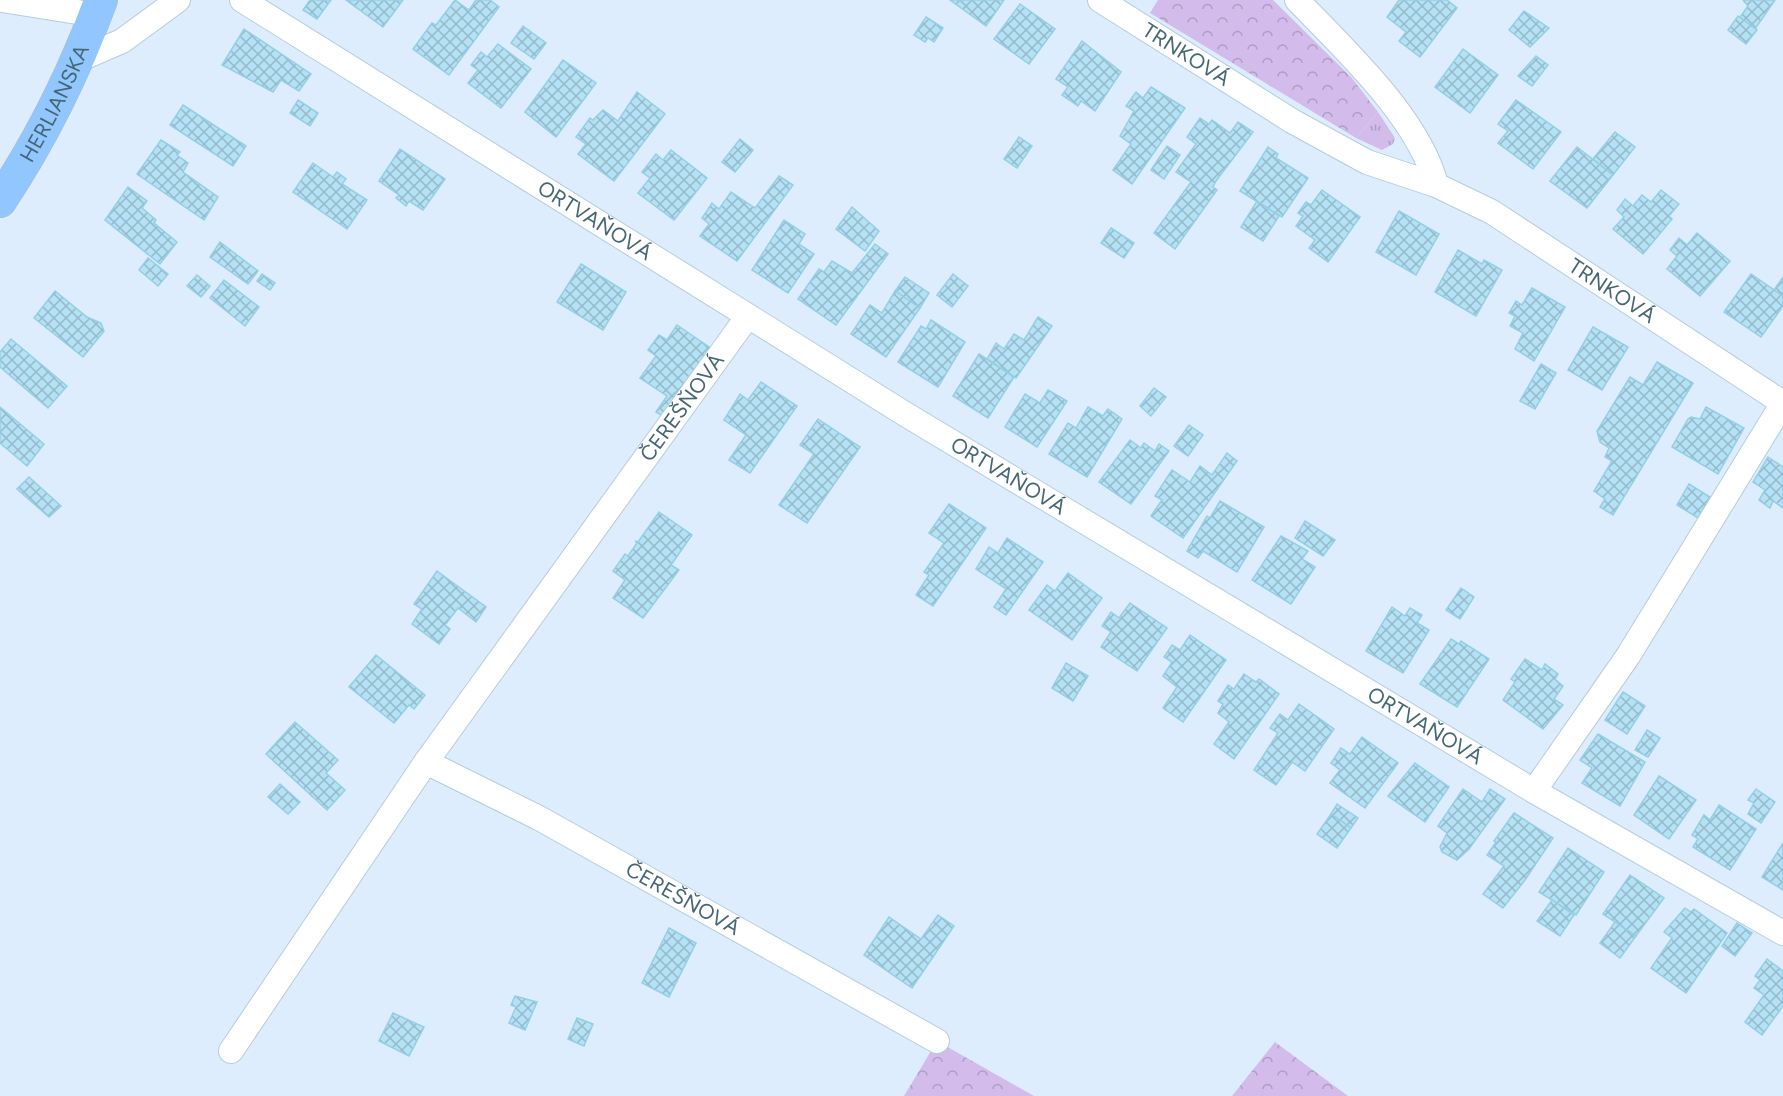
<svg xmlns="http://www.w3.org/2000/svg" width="1783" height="1096" font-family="Figtree,sans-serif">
	<defs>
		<pattern id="grass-tufts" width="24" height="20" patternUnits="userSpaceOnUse" patternTransform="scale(1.5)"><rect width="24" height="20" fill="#d3bceb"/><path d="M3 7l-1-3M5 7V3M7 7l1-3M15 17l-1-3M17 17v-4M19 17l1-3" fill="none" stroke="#ad9dc3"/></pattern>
		<pattern id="forest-crowns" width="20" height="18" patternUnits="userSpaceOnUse" patternTransform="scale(1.5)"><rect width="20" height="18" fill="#d3bceb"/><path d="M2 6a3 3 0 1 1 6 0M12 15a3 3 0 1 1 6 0" fill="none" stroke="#ad9dc3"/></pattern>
		<pattern id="building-cross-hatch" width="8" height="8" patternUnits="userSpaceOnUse" patternTransform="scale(1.5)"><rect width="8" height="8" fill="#b4e1f4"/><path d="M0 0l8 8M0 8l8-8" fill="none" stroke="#94baca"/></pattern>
	</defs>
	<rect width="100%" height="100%" fill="#ddedfd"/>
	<path fill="url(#grass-tufts)" d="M1378,112L1395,138L1393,144L1382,150L1356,138Z"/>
	<g fill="url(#forest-crowns)">
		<path d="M1158,0H1273L1352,78L1378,112L1356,138L1150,13Z"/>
		<path d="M937,1041L1034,1096H904Z"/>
		<path d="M1275,1042L1348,1096H1232Z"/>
	</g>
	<g fill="url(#building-cross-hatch)" stroke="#93cfe7" stroke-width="1.5">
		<path d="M310,0H331L317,19L303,10Z"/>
		<path d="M346,0H403L383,27Z"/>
		<path d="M455,0L469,10L476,0H490L499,7L449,75L413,49L432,23L436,25Z"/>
		<path d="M950,0H1004L986,26Z"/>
		<path d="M1399,0H1447L1457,8L1420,57L1399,41L1406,32L1387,17Z"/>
		<path d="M1743,0H1775L1755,29L1740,17L1748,6Z"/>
		<path d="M1020,4L1055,29L1029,64L994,39Z"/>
		<path d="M1524,11L1549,28L1530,47L1509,30Z"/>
		<path d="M1738,16L1757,30L1746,44L1728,30Z"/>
		<path d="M926,17L943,28L934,42L928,38L925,42L914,35Z"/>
		<path d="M523,26L546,43L534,59L511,43Z"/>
		<path d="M244,29L311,74L299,91L281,80L273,92L222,65Z"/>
		<path d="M1082,41L1121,72L1095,111L1081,101L1078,106L1062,95L1068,87L1056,79Z"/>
		<path d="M498,44L531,69L501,108L468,83L478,70L471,65L481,52L487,57Z"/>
		<path d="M1463,49L1498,75L1470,113L1435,87Z"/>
		<path d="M1536,56L1548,65L1532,86L1518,76Z"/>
		<path d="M563,60L596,83L556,137L525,112Z"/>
		<path d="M1151,87L1185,108L1132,184L1113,170L1131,144L1120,136L1134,111L1126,106L1136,92L1143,98Z"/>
		<path d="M637,92L665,114L614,181L578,154L586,144L576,137L590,118L593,120L603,110L618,121Z"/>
		<path d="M298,100L318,113L310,126L290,113Z"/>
		<path d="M1516,100L1561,132L1533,169L1498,143L1508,131L1498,124Z"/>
		<path d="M183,105L246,146L233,166L170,125Z"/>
		<path d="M1200,118L1209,124L1212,120L1230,133L1238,122L1253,132L1216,181L1213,187L1217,190L1175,249L1154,233L1191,182L1176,172L1196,144L1187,137Z"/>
		<path d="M1615,132L1635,147L1613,175L1593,159Z"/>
		<path d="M1019,137L1032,146L1017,168L1004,159Z"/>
		<path d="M740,139L753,150L735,172L722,162Z"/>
		<path d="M161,140L180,152L177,155L188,163L183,172L218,197L204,220L137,174Z"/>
		<path d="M1167,146L1180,155L1164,179L1151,170Z"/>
		<path d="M1268,147L1278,154L1276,158L1308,178L1282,217L1240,191Z"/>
		<path d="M1577,147L1613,175L1587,208L1550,181Z"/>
		<path d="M400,149L445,179L423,210L409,201L406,206L396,198L399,195L379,181Z"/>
		<path d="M671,150L707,178L674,220L638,193L650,178L642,172L656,154L663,160Z"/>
		<path d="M313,163L333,177L337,172L346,179L342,184L367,200L347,229L293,192Z"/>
		<path d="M779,176L793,185L737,261L700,236L709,224L702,218L712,203L719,209L731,192L755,208Z"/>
		<path d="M128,187L147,201L142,208L156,220L154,223L177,242L160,264L105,220Z"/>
		<path d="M1322,190L1360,217L1328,262L1309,248L1315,240L1296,226L1303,216L1298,213L1306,202L1311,205Z"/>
		<path d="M1661,190L1679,204L1669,216L1672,219L1643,254L1613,229L1624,217L1617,210L1625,199L1633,206L1642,195L1651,202Z"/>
		<path d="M1257,201L1279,216L1263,241L1241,227Z"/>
		<path d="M852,207L879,231L865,251L836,229Z"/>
		<path d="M1399,211L1439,234L1416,275L1376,252Z"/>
		<path d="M784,220L805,234L799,244L814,254L788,293L752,270Z"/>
		<path d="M1111,228L1134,243L1124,258L1101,243Z"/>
		<path d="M1697,233L1730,261L1700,296L1667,269L1677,256L1670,250L1679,238L1687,245Z"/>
		<path d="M220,242L258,271L248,284L210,257Z"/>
		<path d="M875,244L888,254L836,325L798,299L819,269L824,272L832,261L852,273Z"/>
		<path d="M1458,250L1482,264L1484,260L1502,270L1476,316L1435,292Z"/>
		<path d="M148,258L168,274L158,286L139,270Z"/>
		<path d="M581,264L626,292L603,330L557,302Z"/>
		<path d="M262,274L275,283L270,290L257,281Z"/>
		<path d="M953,274L968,286L952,307L937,295Z"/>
		<path d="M1751,274L1783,296V306L1761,337L1724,312Z"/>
		<path d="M197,275L210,286L201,297L187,286Z"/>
		<path d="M905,277L929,293L920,308L895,291Z"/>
		<path d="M1783,277V296L1774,290Z"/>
		<path d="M224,280L259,307L245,326L210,298Z"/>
		<path d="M1532,288L1565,307L1534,361L1515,349L1523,333L1510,326L1515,316L1509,313L1516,301L1522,305Z"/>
		<path d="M55,291L87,317L101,323L104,331L83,357L34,318Z"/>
		<path d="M895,291L920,308L886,357L851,334L870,305L882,313Z"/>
		<path d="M1038,317L1052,326L1016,378L987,359L996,343L1004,349L1014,334L1024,340Z"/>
		<path d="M931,320L965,342L938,387L898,362L921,326L926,329Z"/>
		<path d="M677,325L712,349L666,418L656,412L667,396L640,378L656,356L648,350L659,335L667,340Z"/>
		<path d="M1593,327L1628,347L1602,390L1568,370Z"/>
		<path d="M11,339L67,386L48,408L0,367V352Z"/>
		<path d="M979,354L1014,377L988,418L953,396Z"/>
		<path d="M1657,362L1693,383L1613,515L1600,507L1605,499L1594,491L1612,461L1605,457L1609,448L1600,442L1597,431L1630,377L1643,385Z"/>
		<path d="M1541,364L1556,373L1535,409L1520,401Z"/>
		<path d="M761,382L797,406L750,473L729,460L746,435L724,420L740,394L748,400Z"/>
		<path d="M1154,388L1166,397L1151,416L1140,406Z"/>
		<path d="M1048,390L1067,401L1037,447L1005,427L1025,394L1040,403Z"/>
		<path d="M0,407L44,444L27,466L0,443Z"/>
		<path d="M1088,407L1103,416L1108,409L1122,419L1087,477L1049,454L1068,423L1076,428Z"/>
		<path d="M1706,407L1744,428L1718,474L1672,447L1688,419L1691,417L1700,419Z"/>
		<path d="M818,419L860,447L807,523L779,505L814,454L800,445Z"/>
		<path d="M1189,425L1203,435L1188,456L1174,446Z"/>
		<path d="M1130,440L1141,448L1144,443L1155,451L1159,444L1169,451L1131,504L1099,482Z"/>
		<path d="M1227,453L1237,461L1183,538L1151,516L1162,500L1155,496L1172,470L1190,482L1200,466L1212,475Z"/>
		<path d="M1768,457L1783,467V508L1773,501L1770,508L1759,500L1765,490L1753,482Z"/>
		<path d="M29,477L61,506L49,517L17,489Z"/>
		<path d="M1689,484L1710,497L1698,518L1677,505Z"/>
		<path d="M1220,501L1264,527L1237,572L1203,551L1198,558L1187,551L1207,516L1210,518Z"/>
		<path d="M949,504L986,528L933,606L916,595L929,575L924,572L944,543L929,533Z"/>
		<path d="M659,512L692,535L671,565L679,570L643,618L613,598L625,580L613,571L625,554L628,556L637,543L635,541L638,542Z"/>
		<path d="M1305,521L1335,540L1323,556L1295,538Z"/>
		<path d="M1281,536L1308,551L1302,559L1315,567L1291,604L1252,580Z"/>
		<path d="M1007,538L1043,562L1006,615L994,607L1006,589L976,569L989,547L998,553Z"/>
		<path d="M437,571L486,607L476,622L458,608L445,625L450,629L439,644L412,624L422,609L414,604Z"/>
		<path d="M1068,573L1102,598L1072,640L1029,610L1047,585L1055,591Z"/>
		<path d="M1461,588L1474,597L1460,619L1446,610Z"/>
		<path d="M1130,603L1167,628L1137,671L1101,647L1111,632L1102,626L1111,612L1119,618Z"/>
		<path d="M1392,607L1405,616L1410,608L1422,615L1417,623L1429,630L1403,673L1366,651Z"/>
		<path d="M1190,635L1226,660L1183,722L1163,708L1177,687L1163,676L1172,662L1164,657L1172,645L1180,650Z"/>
		<path d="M1451,639L1459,644L1461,641L1489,659L1457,707L1420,684Z"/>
		<path d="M376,655L425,695L414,709L409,705L394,723L349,687Z"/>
		<path d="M1525,659L1542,670L1545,664L1558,674L1555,679L1563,686L1554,699L1563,705L1543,729L1503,700L1515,682L1511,679Z"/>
		<path d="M1066,663L1088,676L1073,701L1052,688Z"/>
		<path d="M1244,674L1256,682L1259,679L1279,694L1234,759L1214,744L1229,722L1218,713L1223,704L1218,701L1228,685L1234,689Z"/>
		<path d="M1623,692L1645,706L1627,734L1605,720Z"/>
		<path d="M1299,704L1334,729L1305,771L1292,762L1276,785L1254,770L1278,733L1270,728L1280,714L1288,720Z"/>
		<path d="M295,722L338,760L326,773L345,790L327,810L266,754Z"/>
		<path d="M1647,730L1660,738L1648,757L1635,750Z"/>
		<path d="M1598,734L1645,762L1620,806L1582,783L1592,768L1580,760Z"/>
		<path d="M1362,737L1398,763L1365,808L1330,783L1340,770L1331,763L1341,748L1350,754Z"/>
		<path d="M1415,763L1449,787L1425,822L1388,796Z"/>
		<path d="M1659,776L1696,800L1669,839L1634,815Z"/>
		<path d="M280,784L300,802L288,814L268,797Z"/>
		<path d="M1463,789L1482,802L1490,789L1505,799L1469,849L1457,860L1442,852L1440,847L1447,833L1438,826Z"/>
		<path d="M1756,789L1775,802L1761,823L1748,814L1754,803L1748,800Z"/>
		<path d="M1337,804L1358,818L1351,828L1331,814Z"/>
		<path d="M1719,805L1756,829L1730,870L1693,847L1698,839L1692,835L1704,815L1710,820Z"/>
		<path d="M1514,813L1553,838L1525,880L1503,908L1483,894L1504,866L1487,855L1496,842L1494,841Z"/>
		<path d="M1331,814L1351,828L1337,848L1317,834Z"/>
		<path d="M1783,843V890L1762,877Z"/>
		<path d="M1568,848L1604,872L1576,915L1539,892Z"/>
		<path d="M1630,875L1664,898L1636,936L1603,914Z"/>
		<path d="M1552,900L1574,915L1560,936L1537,921Z"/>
		<path d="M1685,908L1691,912L1694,909L1727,933L1686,993L1651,968L1672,938L1664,932Z"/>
		<path d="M938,915L954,926L912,988L864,955L889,917L921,939Z"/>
		<path d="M1615,922L1636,936L1620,958L1600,943Z"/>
		<path d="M1737,923L1752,933L1735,956L1722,946Z"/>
		<path d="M669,928L696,943L669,997L642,983Z"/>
		<path d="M1767,959L1783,971V1006L1762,1035L1745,1022L1764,995L1754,988L1760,980L1755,976Z"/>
		<path d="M515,996L537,1002L525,1030L509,1023L516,1007L511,1005Z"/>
		<path d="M393,1013L424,1027L409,1056L379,1041Z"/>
		<path d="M577,1018L593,1024L584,1046L568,1039Z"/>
	</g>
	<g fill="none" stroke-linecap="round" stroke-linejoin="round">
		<g stroke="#b4cddc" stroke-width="26">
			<g id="minor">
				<path d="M2,0L96,15"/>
				<path id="s1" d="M242,0L905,414L1534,791L1783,933"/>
				<path id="s2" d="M1100,0L1292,121L1367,162L1436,185L1492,212L1783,403"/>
				<path d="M1297,0C1344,49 1420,119 1436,185"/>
				<path d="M78,60L122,41L178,0"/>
				<path id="s3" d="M426,762L539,818L937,1041"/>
				<path d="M1534,791L1628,656L1783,403"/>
				<path id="s4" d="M231,1051L426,762L748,316"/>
			</g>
		</g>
		<g stroke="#adbcc1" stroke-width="34">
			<g id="primary">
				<path id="s5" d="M0,201C42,138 75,71 101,0"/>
			</g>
		</g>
		<use href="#minor" stroke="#fff" stroke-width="24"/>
		<use href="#primary" stroke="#92c6ff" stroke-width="33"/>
	</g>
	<g text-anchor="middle" stroke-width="4.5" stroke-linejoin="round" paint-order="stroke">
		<g font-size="21" fill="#456773" stroke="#e4f2ff">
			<text dy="7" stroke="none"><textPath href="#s2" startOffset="102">TRNKOVÁ</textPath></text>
			<text dy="7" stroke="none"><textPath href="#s5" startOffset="112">HERLIANSKA</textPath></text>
			<text dy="7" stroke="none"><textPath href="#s1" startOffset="416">ORTVAŇOVÁ</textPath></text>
			<text dy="7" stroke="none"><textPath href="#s2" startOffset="591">TRNKOVÁ</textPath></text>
			<text dy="7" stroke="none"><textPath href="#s4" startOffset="786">ČEREŠŇOVÁ</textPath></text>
			<text dy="7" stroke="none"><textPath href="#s1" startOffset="902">ORTVAŇOVÁ</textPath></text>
			<text dy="7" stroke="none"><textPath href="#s1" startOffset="1388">ORTVAŇOVÁ</textPath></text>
			<text dy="7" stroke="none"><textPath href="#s3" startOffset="291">ČEREŠŇOVÁ</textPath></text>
		</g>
	</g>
</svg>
